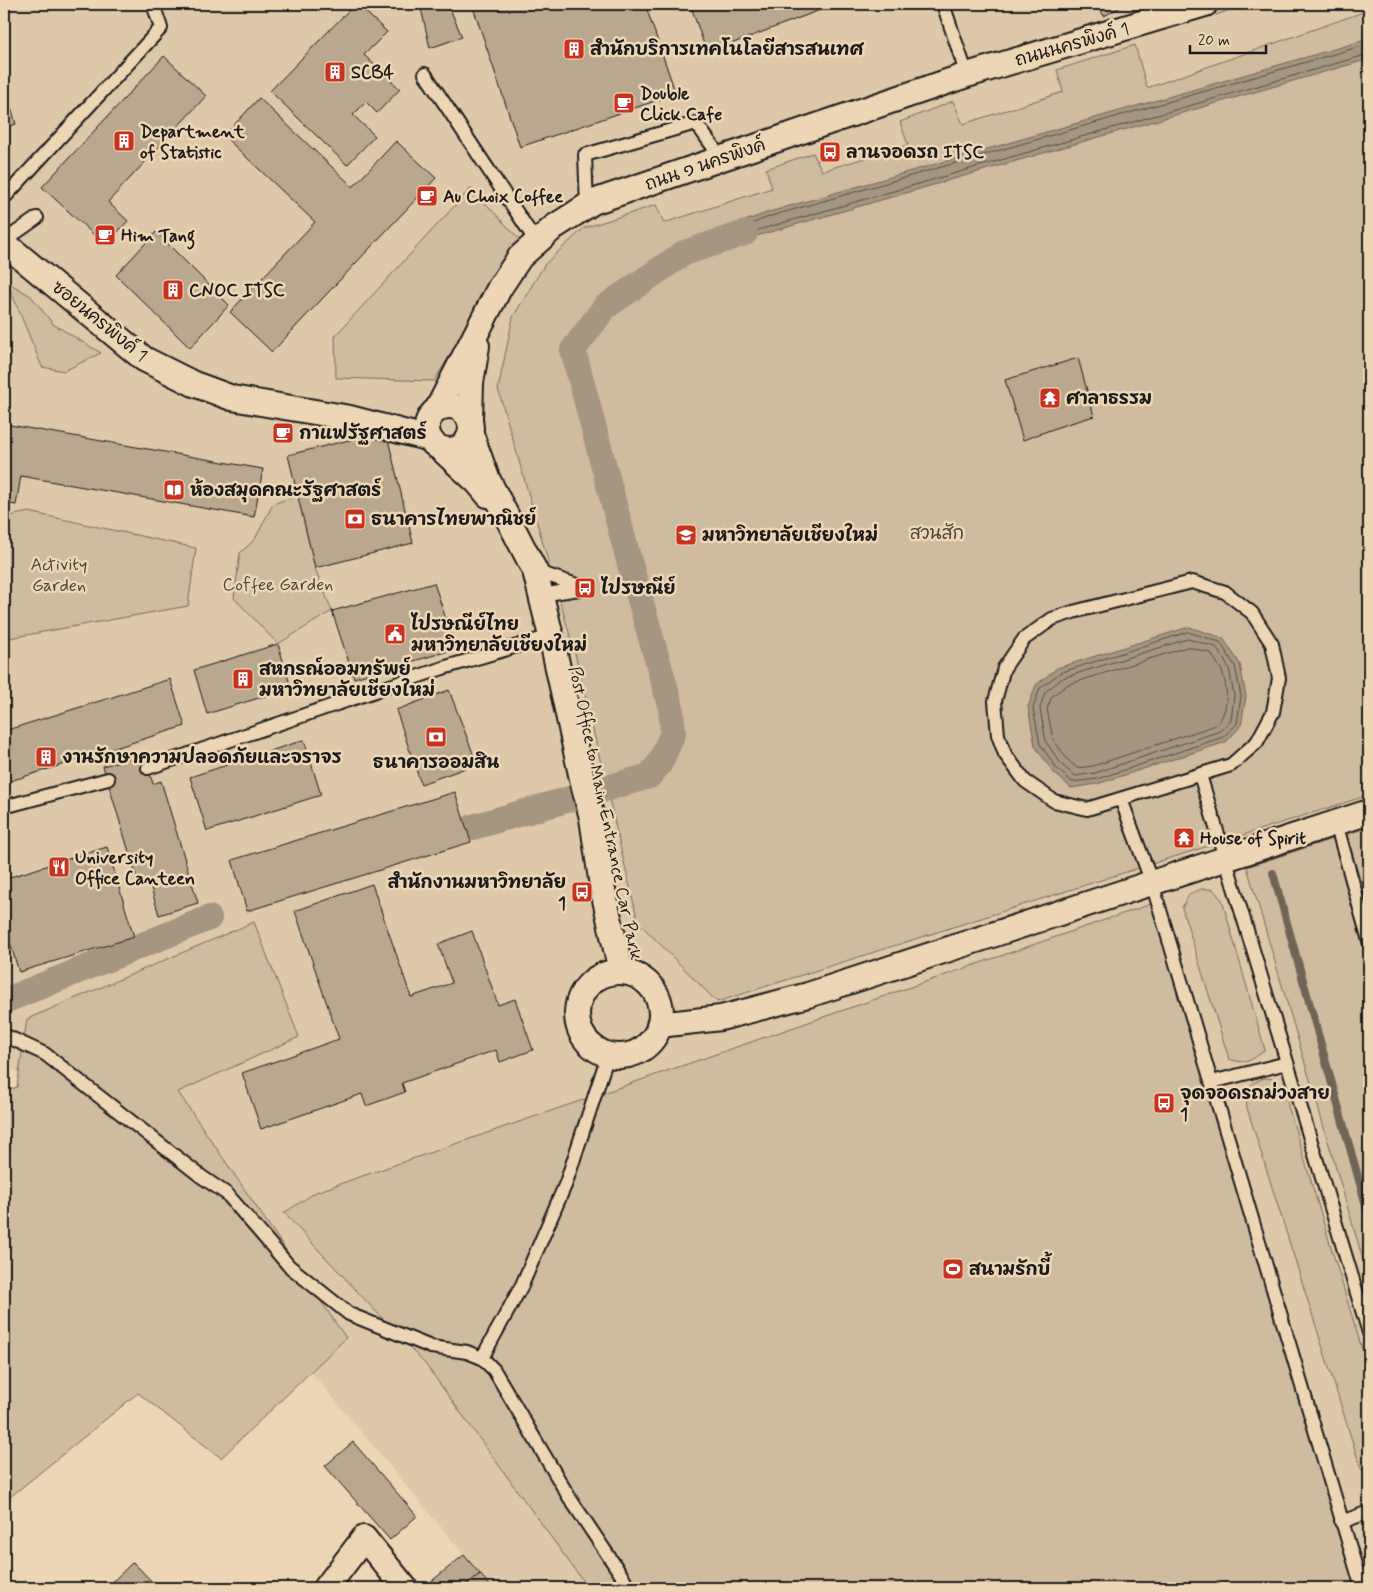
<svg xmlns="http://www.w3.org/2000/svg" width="1373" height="1592" font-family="Mynerve,'Playpen Sans Thai',sans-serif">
	<rect width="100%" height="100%" fill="#edd6b5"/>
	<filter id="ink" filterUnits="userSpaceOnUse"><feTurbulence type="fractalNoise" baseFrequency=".02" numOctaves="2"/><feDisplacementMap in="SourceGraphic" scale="10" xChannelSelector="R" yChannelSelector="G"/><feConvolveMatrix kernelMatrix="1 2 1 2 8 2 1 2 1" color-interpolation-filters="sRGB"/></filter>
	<g filter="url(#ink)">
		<path fill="#ddc8aa" d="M4,4H1369V1588H492L318,1380L65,1097L8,1067H4Z"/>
		<g fill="#cfbb9f" stroke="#766c5e">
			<path d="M1211,4H1246L1216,15Z"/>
			<path d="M1369,10V795L717,1002L638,922L575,653L498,389L513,317L545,264L584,228L656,205L664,223L772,188L766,169L813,153L822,171L908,145L900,122L953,101L963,124L1063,92L1057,70L1135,45L1147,88Z"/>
			<path d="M471,188L521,241L434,381L336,378L335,336Z"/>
			<path d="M7,282L31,296L53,324L101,353L64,371L42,367Z"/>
			<path d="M298,495L315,568L332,611L278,644L234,598L240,553L255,539L273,504Z"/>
			<path d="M29,512L196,548L188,606L4,639V517Z"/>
			<path d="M1369,827V1280L1247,867Z"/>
			<path d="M1201,889H1213L1222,900L1265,1050C1250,1061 1247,1065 1229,1059L1182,908L1189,894Z"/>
			<path d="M1157,902L1360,1588H588L426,1365L284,1213L316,1192Z"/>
			<path d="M254,922L299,1037L178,1092L346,1338L221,1458L138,1393L4,1502V1092L17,1087L27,1019Z"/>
			<path d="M1264,1078L1275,1079L1283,1089L1369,1372V1474L1361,1469L1247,1108L1246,1090L1253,1083Z"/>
		</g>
		<g fill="#a59681" stroke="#6e6559">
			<path d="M1369,39V59L715,248L702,237L769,212Z"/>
			<path d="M1189,627L1223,638L1240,664L1246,696L1241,726L1226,742L1097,784L1071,788L1053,772L1035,746L1028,707L1036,685L1057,668Z"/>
		</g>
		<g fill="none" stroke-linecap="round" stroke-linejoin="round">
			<g stroke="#534d44" stroke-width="1">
				<path d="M1369,44L771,216L718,237L717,240L720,241L1369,54"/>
				<path d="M1188,632L1220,642L1235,666L1241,696L1237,724L1223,737L1097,779L1072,782L1057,769L1040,744L1033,708L1040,688L1060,673Z"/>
				<path d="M1188,639L1216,647L1229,668L1234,696L1231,721L1220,731L1095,773L1075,776L1061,764L1046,742L1040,708L1045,692L1063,678Z"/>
				<path d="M1188,647L1211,653C1214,659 1219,665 1222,671C1228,688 1229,712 1216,725L1093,766L1077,768L1067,759L1053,739L1047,709L1052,696L1067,685Z"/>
			</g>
			<path stroke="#6e6559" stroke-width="8" d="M1273,873L1369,1216"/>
			<g stroke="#a59681" stroke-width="26">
				<path d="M473,827L649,776L660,763L673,733L671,708L628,557L573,350L605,307L684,253L745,233"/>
				<path d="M4,1001L209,918"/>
			</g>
		</g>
		<g fill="#b9a88f" stroke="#1c1c1c">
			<path d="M355,4H357L387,32L364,55L400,89L377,113L366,102L353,115L375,136L347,165L270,91Z"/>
			<path d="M420,4H448L462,37L430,48Z"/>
			<path d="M472,4H645L676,94L520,147Z"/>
			<path d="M690,4H836L707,53Z"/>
			<path d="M1097,4H1126L1104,16Z"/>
			<path d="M164,56L206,96L108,202L128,221L105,245L42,187Z"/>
			<path d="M4,83L16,124L4,128Z"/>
			<path d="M259,98L353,187L396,141L436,178L272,352L230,312L315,222L224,136Z"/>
			<path d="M156,232L229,305L190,348L116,275Z"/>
			<path d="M1078,358L1094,416L1061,426L1023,440L1005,380Z"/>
			<path d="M4,424L263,469L254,517L21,476L16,505L4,503Z"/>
			<path d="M386,431L413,543L315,568L288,455Z"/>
			<path d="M434,583L456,649L354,678L332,611Z"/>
			<path d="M278,644L291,688L207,714L194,670Z"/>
			<path d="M170,679L185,726L4,783V731Z"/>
			<path d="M449,690L477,764L421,784L396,710Z"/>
			<path d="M304,740L321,795L207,831L190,777Z"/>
			<path d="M144,754L153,784L161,781L198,903L159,915L149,881L139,885L103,766Z"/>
			<path d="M455,792L471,842L247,911L232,860Z"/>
			<path d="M107,847L134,937L19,972L4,923V879Z"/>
			<path d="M372,884L411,997L452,983L438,944L472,931L498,1005L515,999L533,1050L500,1062L496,1050L402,1083L405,1092L366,1106L362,1094L261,1129L242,1073L339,1039L295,911Z"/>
			<path d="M353,1442L417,1516L390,1540L325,1466Z"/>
			<path d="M464,1555L480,1574L462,1588H423Z"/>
			<path d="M133,1562L158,1588H106Z"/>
			<path d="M480,1574L492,1588H462Z"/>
		</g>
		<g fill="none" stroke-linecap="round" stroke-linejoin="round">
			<g stroke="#1c1c1c" stroke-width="16">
				<g id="lane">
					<path d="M943,4L967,75"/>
					<path d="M425,74L537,243"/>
					<path d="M4,198L161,28L153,4"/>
					<path d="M587,206L585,155L696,123L721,158"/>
					<path d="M4,241L37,218"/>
					<path d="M535,572V571L583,587"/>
					<path d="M1192,582L1225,592L1252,613L1272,644L1279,678L1273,712L1257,742L1231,765L1087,809L1054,801L1025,781L1005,754L998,735L995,701L1004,668L1024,639L1052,619L1073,612Z"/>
					<path d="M542,600L541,595L585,588"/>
					<path d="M148,768L443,668L551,636"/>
					<path d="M1200,775L1369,1333"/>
					<path d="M1121,799L1152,883L1362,1588"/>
					<path d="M4,807L108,779"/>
					<path d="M1336,823L1369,941"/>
					<path d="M620,966L621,972C626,973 632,973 637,975C680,996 662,1063 608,1055L566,1183L522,1285L482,1358L494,1370L569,1497L630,1588"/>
					<path d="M4,1035L45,1054L202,1177L227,1194L289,1266L349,1314L431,1347L467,1352L482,1358L487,1363"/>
					<path d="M1212,1082L1287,1063"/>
					<path d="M1341,1522L1369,1512"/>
				</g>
			</g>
			<g stroke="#1c1c1c" stroke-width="28">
				<g id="street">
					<path d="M4,243L144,359L194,384L232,398L350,418L430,439"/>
					<circle cx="449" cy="428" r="22"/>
					<path d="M437,410L500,287L520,257L554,227L593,202L967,75L1205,4"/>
					<path d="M470,420L471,383L477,346"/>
					<path d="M471,434L487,478L535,571L551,636L582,779L592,818L602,886L621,972"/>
					<path d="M441,449L478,483L488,495"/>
					<circle cx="619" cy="1014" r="42"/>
					<path d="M659,1025L721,1018L808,995L1369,812"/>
					<path d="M326,1588L364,1538L405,1588"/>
				</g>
			</g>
			<use href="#lane" stroke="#edd6b5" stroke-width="12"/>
			<use href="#street" stroke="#edd6b5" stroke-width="24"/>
		</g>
	</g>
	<defs>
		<g id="building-square" transform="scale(1.125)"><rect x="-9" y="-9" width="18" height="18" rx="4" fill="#c8321e" stroke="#edd6b5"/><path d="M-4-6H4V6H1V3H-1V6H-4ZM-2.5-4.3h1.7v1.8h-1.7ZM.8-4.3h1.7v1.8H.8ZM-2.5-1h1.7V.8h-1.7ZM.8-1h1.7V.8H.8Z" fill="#fff"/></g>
		<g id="cafe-square" transform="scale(1.125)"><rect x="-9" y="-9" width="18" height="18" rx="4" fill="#c8321e" stroke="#edd6b5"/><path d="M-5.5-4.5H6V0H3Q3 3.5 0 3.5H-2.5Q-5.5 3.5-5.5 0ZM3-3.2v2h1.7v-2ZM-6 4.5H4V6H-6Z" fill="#fff"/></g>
		<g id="bus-square" transform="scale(1.125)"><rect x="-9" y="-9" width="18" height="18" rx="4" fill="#c8321e" stroke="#edd6b5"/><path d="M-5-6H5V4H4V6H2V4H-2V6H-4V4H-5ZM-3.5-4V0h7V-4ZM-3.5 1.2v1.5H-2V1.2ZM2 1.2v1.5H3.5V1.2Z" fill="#fff"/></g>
		<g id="temple-square" transform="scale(1.125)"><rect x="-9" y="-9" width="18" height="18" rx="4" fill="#c8321e" stroke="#edd6b5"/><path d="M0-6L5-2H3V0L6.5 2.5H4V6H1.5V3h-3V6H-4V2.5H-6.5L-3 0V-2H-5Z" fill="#fff"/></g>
		<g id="library-square" transform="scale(1.125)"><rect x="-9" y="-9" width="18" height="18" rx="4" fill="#c8321e" stroke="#edd6b5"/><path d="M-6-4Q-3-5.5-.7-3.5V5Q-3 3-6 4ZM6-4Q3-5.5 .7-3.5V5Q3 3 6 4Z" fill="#fff"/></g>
		<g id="bank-square" transform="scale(1.125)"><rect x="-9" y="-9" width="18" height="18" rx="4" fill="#c8321e" stroke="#edd6b5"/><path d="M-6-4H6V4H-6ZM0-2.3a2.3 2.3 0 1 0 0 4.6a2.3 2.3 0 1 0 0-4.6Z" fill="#fff"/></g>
		<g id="university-square" transform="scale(1.125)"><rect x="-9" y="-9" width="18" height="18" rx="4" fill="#c8321e" stroke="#edd6b5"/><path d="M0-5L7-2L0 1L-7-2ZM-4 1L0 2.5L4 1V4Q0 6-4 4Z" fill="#fff"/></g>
		<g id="civic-square" transform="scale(1.125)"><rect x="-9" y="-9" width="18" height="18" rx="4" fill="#c8321e" stroke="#edd6b5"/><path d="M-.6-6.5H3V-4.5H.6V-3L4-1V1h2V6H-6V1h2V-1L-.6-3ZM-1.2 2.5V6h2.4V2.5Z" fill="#fff"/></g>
		<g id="restaurant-square" transform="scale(1.125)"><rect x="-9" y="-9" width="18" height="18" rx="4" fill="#c8321e" stroke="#edd6b5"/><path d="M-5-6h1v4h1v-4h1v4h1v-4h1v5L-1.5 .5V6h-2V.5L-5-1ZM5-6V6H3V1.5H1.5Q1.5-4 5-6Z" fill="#fff"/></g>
		<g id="stadium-square" transform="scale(1.125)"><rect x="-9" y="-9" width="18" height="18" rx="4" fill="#c8321e" stroke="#edd6b5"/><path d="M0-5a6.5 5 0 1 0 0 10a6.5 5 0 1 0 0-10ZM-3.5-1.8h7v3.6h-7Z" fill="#fff"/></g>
	</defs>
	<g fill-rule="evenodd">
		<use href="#building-square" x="574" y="49"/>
		<use href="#building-square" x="335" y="72"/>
		<use href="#cafe-square" x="624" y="103"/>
		<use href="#building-square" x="124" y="141"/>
		<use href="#bus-square" x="830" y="152"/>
		<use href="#cafe-square" x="427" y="196"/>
		<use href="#cafe-square" x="105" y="235"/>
		<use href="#building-square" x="173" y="290"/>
		<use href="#temple-square" x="1050" y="398"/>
		<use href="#cafe-square" x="283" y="433"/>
		<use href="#library-square" x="174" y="490"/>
		<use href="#bank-square" x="355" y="519"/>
		<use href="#university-square" x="686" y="535"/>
		<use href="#bus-square" x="585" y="588"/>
		<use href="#civic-square" x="395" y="634"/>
		<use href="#building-square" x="243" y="679"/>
		<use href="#bank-square" x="436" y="737"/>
		<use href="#building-square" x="46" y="757"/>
		<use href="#temple-square" x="1184" y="838"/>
		<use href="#restaurant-square" x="59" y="867"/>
		<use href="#bus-square" x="582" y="892"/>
		<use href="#bus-square" x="1164" y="1103"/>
		<use href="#stadium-square" x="953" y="1269"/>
	</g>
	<g text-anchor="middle" stroke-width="5" stroke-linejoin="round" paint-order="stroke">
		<g font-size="18" fill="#1c1c1c" stroke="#edd6b5">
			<text transform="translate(1072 44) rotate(-16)" y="6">ถนนนครพิงค์ 1</text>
			<text transform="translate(705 164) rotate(-19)" y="6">ถนน ๑ นครพิงค์</text>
			<text transform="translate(100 321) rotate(39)" y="6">ซอยนครพิงค์ 1</text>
			<text transform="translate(606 813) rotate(78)" y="6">Post Office to Main Entrance Car Park</text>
		</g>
		<g font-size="18" font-weight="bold" fill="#1c1c1c" stroke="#edd6b5" text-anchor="start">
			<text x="590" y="55">สำนักบริการเทคโนโลยีสารสนเทศ</text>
			<text x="351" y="78">SCB4</text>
			<text x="640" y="99">Double<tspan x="640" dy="21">Click Cafe</tspan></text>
			<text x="140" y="137">Department<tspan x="140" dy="21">of Statistic</tspan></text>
			<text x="846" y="158">ลานจอดรถ ITSC</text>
			<text x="443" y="202">Au Choix Coffee</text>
			<text x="121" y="241">Him Tang</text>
			<text x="189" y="296">CNOC ITSC</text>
			<text x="1066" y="404">ศาลาธรรม</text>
			<text x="299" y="439">กาแฟรัฐศาสตร์</text>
			<text x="190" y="496">ห้องสมุดคณะรัฐศาสตร์</text>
			<text x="371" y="525">ธนาคารไทยพาณิชย์</text>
			<text x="702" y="541">มหาวิทยาลัยเชียงใหม่</text>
			<text x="601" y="594">ไปรษณีย์</text>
			<text x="411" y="630">ไปรษณีย์ไทย<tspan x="411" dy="21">มหาวิทยาลัยเชียงใหม่</tspan></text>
			<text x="259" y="675">สหกรณ์ออมทรัพย์<tspan x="259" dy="21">มหาวิทยาลัยเชียงใหม่</tspan></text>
			<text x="62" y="763">งานรักษาความปลอดภัยและจราจร</text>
			<text x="436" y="768" text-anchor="middle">ธนาคารออมสิน</text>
			<text x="1200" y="844">House of Spirit</text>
			<text x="75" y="863">University<tspan x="75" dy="21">Office Canteen</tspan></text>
			<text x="566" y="888" text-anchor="end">สํานักงานมหาวิทยาลัย<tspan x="566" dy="21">1</tspan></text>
			<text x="1180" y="1099">จุดจอดรถม่วงสาย<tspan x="1180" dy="21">1</tspan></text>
			<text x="969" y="1275">สนามรักบี้</text>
		</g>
		<g font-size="18" fill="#49443d" stroke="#edd6b5">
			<text x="937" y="539">สวนสัก</text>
			<text x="59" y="570">Activity<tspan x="59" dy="21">Garden</tspan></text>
			<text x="278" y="590">Coffee Garden</text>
		</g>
	</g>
	<rect width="1373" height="1592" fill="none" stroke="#edd6b5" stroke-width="20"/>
	<rect x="10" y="10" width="1353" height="1572" fill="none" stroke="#1c1c1c" stroke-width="2" filter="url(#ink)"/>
	<path d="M1190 45v8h76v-8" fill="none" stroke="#1c1c1c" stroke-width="2.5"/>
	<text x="1198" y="45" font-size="15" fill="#1c1c1c" stroke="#edd6b5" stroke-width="4" paint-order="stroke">20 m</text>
</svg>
